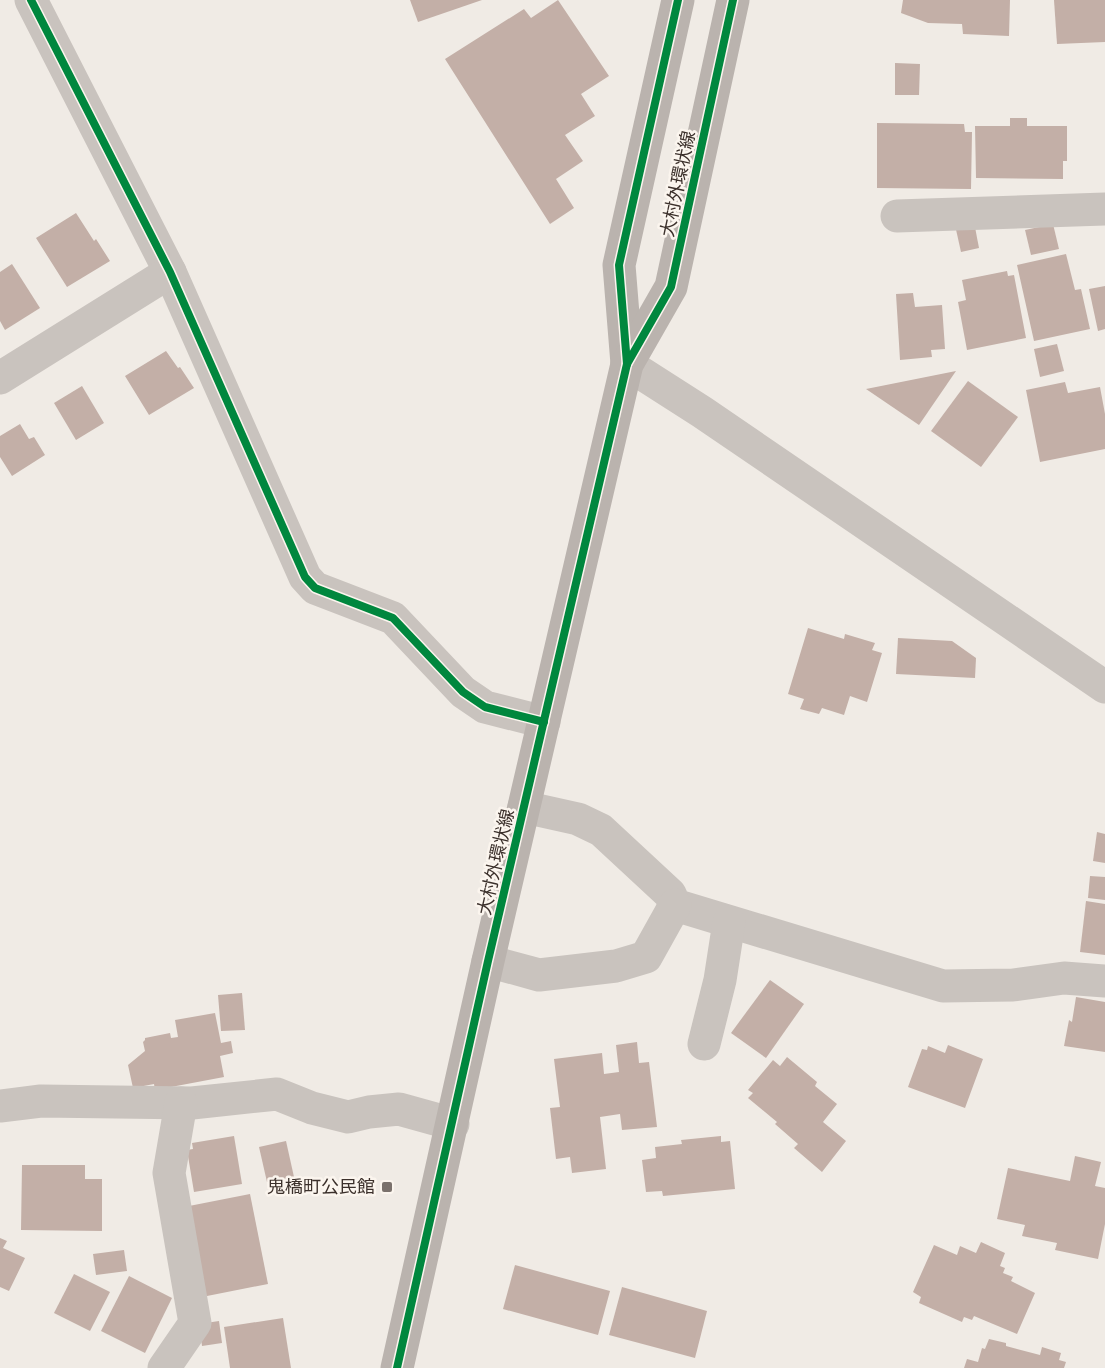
<svg xmlns="http://www.w3.org/2000/svg" width="1105" height="1368" font-family="'Golos Text','Noto Sans JP',sans-serif">
	<rect width="100%" height="100%" fill="#f0ebe5"/>
	<g fill="#c3afa7">
		<path d="M410,0H482L418,22Z"/>
		<path d="M558,0L609,76L581,94L595,116L565,135L583,161L556,179L574,208L550,224L445,59L524,9L531,18Z"/>
		<path d="M903,0H1010L1009,36L963,34L962,24L928,23L901,13Z"/>
		<path d="M1054,0H1105V42L1057,44Z"/>
		<path d="M895,63L920,64L919,95H895Z"/>
		<path d="M1010,118H1027V126H1067V161H1063V179L976,178L975,126H1010Z"/>
		<path d="M877,123L964,124L965,132H972L971,189L877,188Z"/>
		<path d="M76,213L94,241L96,239L110,261L67,287L36,238Z"/>
		<path d="M974,222L979,248L961,252L955,225Z"/>
		<path d="M1053,224L1059,249L1031,255L1025,230Z"/>
		<path d="M1066,254L1075,290L1081,289L1090,329L1034,341L1017,265Z"/>
		<path d="M12,264L40,308L5,330L0,321V272Z"/>
		<path d="M1007,271L1008,276L1014,275L1026,338L967,350L958,302L966,300L962,280Z"/>
		<path d="M1105,286V329L1098,331L1089,289Z"/>
		<path d="M913,293L915,307L942,305L945,349L931,350L932,357L900,360L896,294Z"/>
		<path d="M1057,344L1064,371L1040,377L1034,349Z"/>
		<path d="M166,351L178,368L180,367L194,388L149,415L125,376Z"/>
		<path d="M956,371L919,425L866,389Z"/>
		<path d="M968,381L1018,417L981,467L931,431Z"/>
		<path d="M1065,382L1068,393L1100,387L1105,414V449L1040,462L1026,390Z"/>
		<path d="M82,386L104,423L76,440L54,403Z"/>
		<path d="M20,424L29,439L34,437L45,455L12,476L0,457V436Z"/>
		<path d="M808,628L844,639L845,634L875,643L872,650L882,653L867,702L850,696L844,715L822,708L819,714L800,709L804,699L788,694Z"/>
		<path d="M898,638L952,641L976,658L975,678L896,674Z"/>
		<path d="M1097,832L1105,834V863L1093,861Z"/>
		<path d="M1090,876L1105,877V900L1088,898Z"/>
		<path d="M1086,901L1105,904V955L1080,952Z"/>
		<path d="M770,980L804,1004L766,1058L731,1033Z"/>
		<path d="M242,993L245,1030L221,1031L218,995Z"/>
		<path d="M1076,997L1105,1002V1052L1064,1046L1069,1020L1072,1022Z"/>
		<path d="M215,1013L221,1043L231,1041L233,1053L220,1056L224,1077L155,1090L154,1084L133,1088L128,1065L145,1051L143,1042L145,1040V1038L170,1033L171,1038L178,1037L175,1020Z"/>
		<path d="M637,1042L639,1063L649,1062L657,1127L622,1130L620,1114L600,1117L606,1169L572,1173L570,1157L556,1159L550,1108L560,1107L554,1059L602,1053L604,1074L619,1072L616,1045Z"/>
		<path d="M948,1045L983,1059L965,1108L908,1087L922,1049L927,1050L928,1046L945,1053Z"/>
		<path d="M787,1057L817,1082L815,1086L837,1104L823,1122L846,1141L822,1172L794,1148L798,1144L775,1124L777,1122L748,1098L753,1093L748,1090L773,1060L780,1066Z"/>
		<path d="M234,1136L242,1184L194,1192L187,1150L193,1149L192,1143Z"/>
		<path d="M721,1136V1142L730,1141L735,1189L663,1196L662,1191L646,1192L642,1160L656,1158L655,1147L682,1144L681,1140Z"/>
		<path d="M286,1141L294,1177L267,1182L259,1147Z"/>
		<path d="M1075,1156L1101,1162L1095,1186L1105,1188V1224L1098,1259L1055,1250L1057,1243L1022,1236L1025,1225L997,1219L1008,1168L1070,1181Z"/>
		<path d="M22,1165H85V1179H102V1231L21,1230Z"/>
		<path d="M250,1194L268,1284L202,1297L184,1207Z"/>
		<path d="M0,1238L7,1241L3,1248L25,1258L9,1291L0,1287Z"/>
		<path d="M981,1242L1005,1253L1000,1266L1005,1268L1003,1273L1013,1277L1011,1281L1035,1293L1017,1334L974,1316L972,1320L964,1317L962,1322L919,1303L921,1297L913,1292L934,1245L957,1255L960,1246L976,1253Z"/>
		<path d="M124,1250L127,1271L96,1275L93,1254Z"/>
		<path d="M515,1265L610,1291L598,1335L503,1309Z"/>
		<path d="M74,1274L110,1292L90,1331L54,1313Z"/>
		<path d="M129,1276L172,1298L145,1353L101,1331Z"/>
		<path d="M622,1287L707,1311L695,1358L609,1335Z"/>
		<path d="M283,1318L291,1368H230L224,1327Z"/>
		<path d="M219,1321L222,1343L202,1346L199,1324Z"/>
		<path d="M989,1339L1006,1343V1346L1040,1355L1042,1347L1061,1353L1059,1360L1066,1362L1064,1368H964L967,1359L978,1362L982,1348L985,1349Z"/>
	</g>
	<g fill="none" stroke-linecap="round" stroke-linejoin="round">
		<g stroke="#c9c3be" stroke-width="33">
			<path d="M31,0L170,272L305,577L315,588L393,618L463,692L485,707L544,722"/>
			<path d="M897,216L1105,209"/>
			<path d="M0,378L170,272"/>
			<path d="M524,807L578,819L601,830L670,894L675,905L943,986L1013,985L1064,978L1105,981"/>
			<path d="M488,961L539,975L616,966L646,957L675,905"/>
			<path d="M704,1044L720,980L729,922"/>
			<path d="M0,1106L41,1101L192,1103L277,1094L312,1108L348,1117L369,1112L399,1109L453,1124"/>
			<path d="M164,1368L195,1323L169,1173L181,1103"/>
		</g>
		<path stroke="#c9c3be" stroke-width="33" d="M627,364L702,412L1105,687"/>
		<g stroke="#bab3ae" stroke-width="33">
			<path d="M627,364L619,265L678,0"/>
			<path d="M397,1368L488,961L627,364L671,287L733,0"/>
		</g>
		<g stroke="#fbf5ee" stroke-width="11">
			<g id="cycleway">
				<path d="M31,0L170,272L305,577L315,588L393,618L463,692L485,707L544,722"/>
				<path d="M627,364L619,265L678,0"/>
				<path d="M397,1368L488,961L627,364L671,287L733,0"/>
			</g>
		</g>
		<use href="#cycleway" stroke="#00873e" stroke-width="8"/>
	</g>
	<rect fill="#7a716c" stroke="#fbf5ee" stroke-width="2" x="381" y="1181" width="12" height="12" rx="3"/>
	<g text-anchor="middle" stroke-width="5" stroke-linejoin="round" paint-order="stroke">
		<g font-size="18" fill="#3b302b" stroke="#fbf5ee">
			<text transform="translate(678 184) rotate(-78)" y="6">大村外環状線</text>
			<text transform="translate(496 862) rotate(-77)" y="6">大村外環状線</text>
		</g>
		<g font-size="18" fill="#3b302b" stroke="#fbf5ee" text-anchor="end">
			<text x="375" y="1193">鬼橋町公民館</text>
		</g>
	</g>
</svg>
